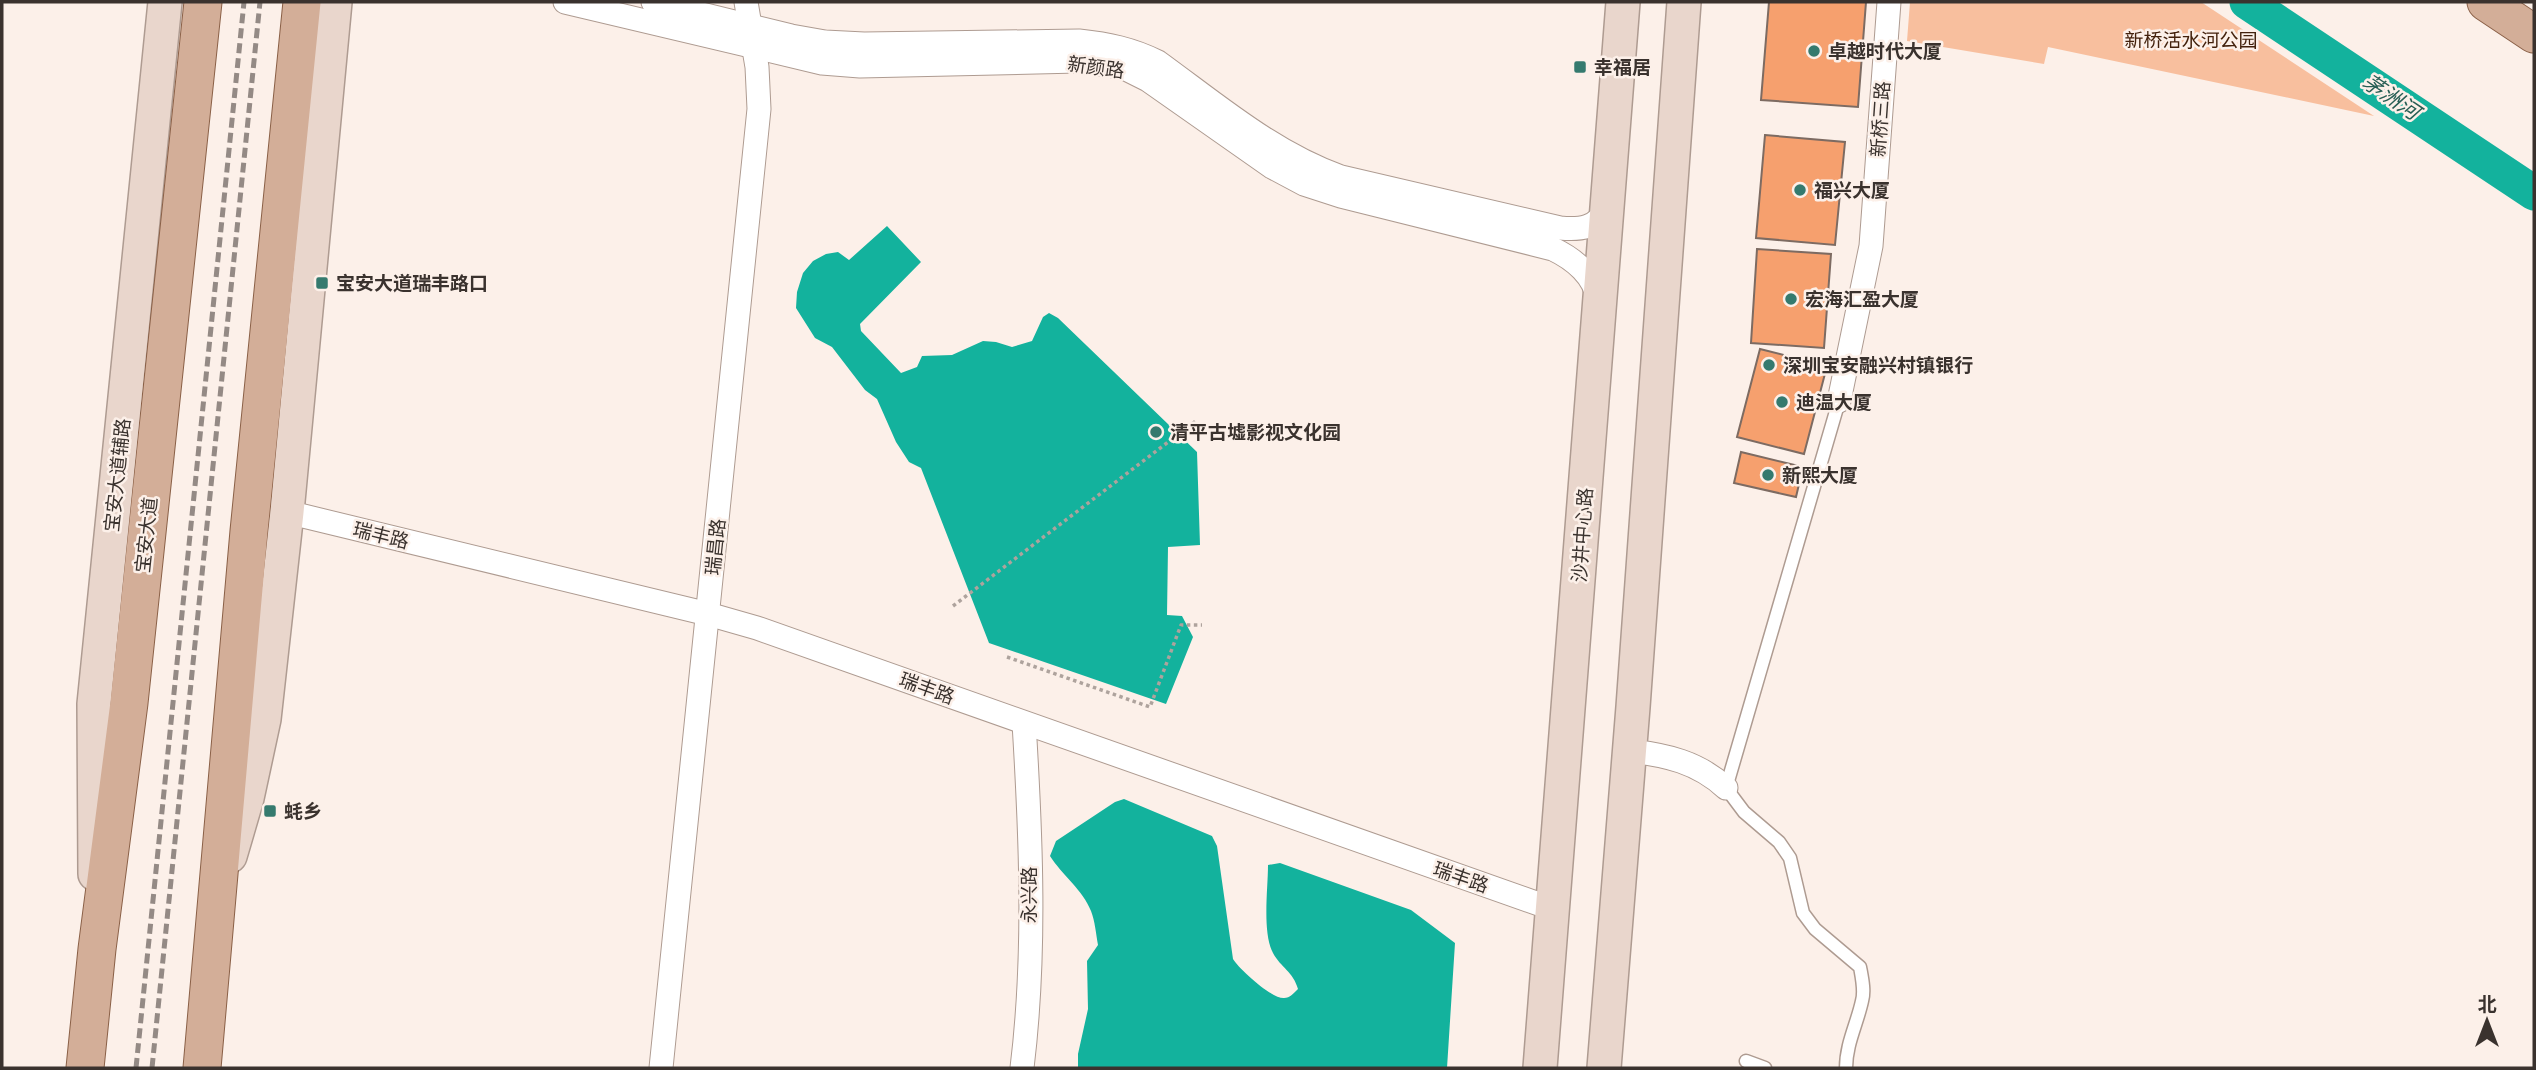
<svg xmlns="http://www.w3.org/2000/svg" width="2536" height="1070" font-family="'Nunito Sans','Noto Sans SC',sans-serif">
	<rect width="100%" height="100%" fill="#fcf0e9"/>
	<path fill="#f8bf9e" d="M1910,2H2201L2374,116L2048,47L2044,64L1907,41Z"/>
	<g fill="#13b29d">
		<path d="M887,226L921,262L860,324L861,331L901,373L917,367L922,356L952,355L983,341L996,342L1012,347L1032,341L1043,317L1049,313L1058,318L1197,452L1200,545L1168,547L1167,615L1182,616L1193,637L1166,704L989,643L921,468L909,462L896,442L877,399L865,390L832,347L815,338L796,308L797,292L803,273L813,261L826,254L838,252L849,260Z"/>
		<path d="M1124,799L1212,836L1217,846L1233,959C1239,969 1272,999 1284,998C1290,998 1294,993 1298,989C1293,971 1281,968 1273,953C1262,932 1268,889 1268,865L1280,863L1411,910L1455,943L1447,1068H1078V1054L1088,1009L1087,961L1098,945C1096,934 1095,921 1091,911C1083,890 1062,875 1050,856L1056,841L1115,802Z"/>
	</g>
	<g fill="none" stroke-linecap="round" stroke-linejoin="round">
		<path stroke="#13b29d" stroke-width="35" d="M2247,2L2534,193"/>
	</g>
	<g fill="#f6a06e" stroke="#7d6b62" stroke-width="2">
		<path d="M1769,2H1866L1858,107L1761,100Z"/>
		<path d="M1765,135L1845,142L1835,245L1756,238Z"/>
		<path d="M1757,249L1831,254L1824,348L1751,343Z"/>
		<path d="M1760,349L1827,366L1804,454L1737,437Z"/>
		<path d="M1741,452L1803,467L1796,497L1734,483Z"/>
	</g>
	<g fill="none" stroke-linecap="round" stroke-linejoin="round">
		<g stroke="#ae9b91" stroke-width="15">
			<g id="lane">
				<path d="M1839,401L1726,788L1744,812L1779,842L1790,858L1803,913L1815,929L1860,967C1862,978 1865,991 1862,1001C1857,1024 1846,1044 1846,1068"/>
				<path d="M1746,1061L1765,1068"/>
			</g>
		</g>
		<g stroke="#ae9b91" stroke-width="25">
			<g id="street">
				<path d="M565,2L822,63L860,66L1078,61L1122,67L1148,80L1272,167L1304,184L1341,196L1553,249C1574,259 1595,276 1598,300"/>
				<path d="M653,2L791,36L825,42L864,44L1079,41C1108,44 1132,49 1158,62C1216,104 1273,153 1341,177L1560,228C1581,230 1596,228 1607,209"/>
				<path d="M1839,401L1871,246L1889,2"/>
				<path d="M287,512L708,614L757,628L1553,909"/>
				<path d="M1630,751C1666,755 1698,762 1726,788"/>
				<path d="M661,1068L759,109L757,67L746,2"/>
				<path d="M1022,1068C1036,954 1031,837 1024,723"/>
			</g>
		</g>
		<g stroke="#ae9b91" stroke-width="36">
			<g id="secondary">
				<path d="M230,856L247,798L264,719L287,512L335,2"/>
				<path d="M95,874L94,704L165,2"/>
				<path d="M1540,1068L1623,2"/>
				<path d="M1604,1068L1633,707L1684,2"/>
			</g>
		</g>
		<g stroke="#8a6047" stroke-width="39">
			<g id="primary">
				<path d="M2486,2L2534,34"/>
				<path d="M85,1068L97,949L129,703L203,2"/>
				<path d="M202,1068L249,531L302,2"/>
			</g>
		</g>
		<g stroke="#aea39d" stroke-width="3.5" stroke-dasharray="3.5 3.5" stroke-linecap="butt">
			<path d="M953,606L1197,420"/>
			<path d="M1007,657L1150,707L1181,625H1202"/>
		</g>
		<use href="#lane" stroke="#fff" stroke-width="12"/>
		<use href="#street" stroke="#fff" stroke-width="23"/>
		<use href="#secondary" stroke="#e9d6cc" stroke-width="33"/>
		<use href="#primary" stroke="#d3ae98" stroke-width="37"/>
		<g stroke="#948a85" stroke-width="5" stroke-dasharray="10 5" stroke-linecap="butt">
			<path d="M136,1068L244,2"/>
			<path d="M152,1068L260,2"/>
		</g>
	</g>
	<g fill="#357a6e" stroke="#fcf0e9" stroke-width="2.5">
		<circle cx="1814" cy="51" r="7"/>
		<rect x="1573" y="60" width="14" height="14" rx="3.5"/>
		<circle cx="1800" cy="190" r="7"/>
		<rect x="315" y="276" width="14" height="14" rx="3.5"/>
		<circle cx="1791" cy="299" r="7"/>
		<circle cx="1769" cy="365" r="7"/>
		<circle cx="1782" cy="402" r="7"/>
		<circle cx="1156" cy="432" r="7"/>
		<circle cx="1768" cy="475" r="7"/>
		<rect x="263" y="804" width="14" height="14" rx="3.5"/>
	</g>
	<g text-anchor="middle" stroke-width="5" stroke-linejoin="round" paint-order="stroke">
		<g font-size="19" fill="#43210c" stroke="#fcf0e9">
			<text x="2191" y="47">新桥活水河公园</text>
		</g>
		<g font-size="19" font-weight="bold" fill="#3a322e" stroke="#fcf0e9" text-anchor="start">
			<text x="1828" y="58">卓越时代大厦</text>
			<text x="1594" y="74">幸福居</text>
			<text x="1814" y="197">福兴大厦</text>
			<text x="336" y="290">宝安大道瑞丰路口</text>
			<text x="1805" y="306">宏海汇盈大厦</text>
			<text x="1783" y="372">深圳宝安融兴村镇银行</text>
			<text x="1796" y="409">迪温大厦</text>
			<text x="1170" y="439">清平古墟影视文化园</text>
			<text x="1782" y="482">新熙大厦</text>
			<text x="284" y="818">蚝乡</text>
		</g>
		<g font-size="19" fill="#3a322e" stroke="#fcf0e9">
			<text transform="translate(1096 67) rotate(8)" y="7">新颜路</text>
			<text transform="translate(1880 119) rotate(-86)" y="7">新桥三路</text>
			<text transform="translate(117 475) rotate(-84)" y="7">宝安大道辅路</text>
			<text transform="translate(146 535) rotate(-84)" y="7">宝安大道</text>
			<text transform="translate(381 535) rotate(14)" y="7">瑞丰路</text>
			<text transform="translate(1582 535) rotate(-86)" y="7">沙井中心路</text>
			<text transform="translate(715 547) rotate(-84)" y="7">瑞昌路</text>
			<text transform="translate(927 688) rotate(20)" y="7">瑞丰路</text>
			<text transform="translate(1461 877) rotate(19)" y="7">瑞丰路</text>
			<text transform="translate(1029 895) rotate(-90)" y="7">永兴路</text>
		</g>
		<g font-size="21" font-style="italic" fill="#275e54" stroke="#fcf0e9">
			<text transform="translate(2391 97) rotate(34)" y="7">茅洲河</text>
		</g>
	</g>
	<rect width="2536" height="1070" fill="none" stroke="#3a322e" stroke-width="7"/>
	<g transform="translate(2487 1021)" stroke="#fcf0e9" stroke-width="5" paint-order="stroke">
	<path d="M0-5L12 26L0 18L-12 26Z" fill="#3a322e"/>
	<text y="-10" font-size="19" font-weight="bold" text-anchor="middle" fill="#3a322e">北</text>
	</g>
</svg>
